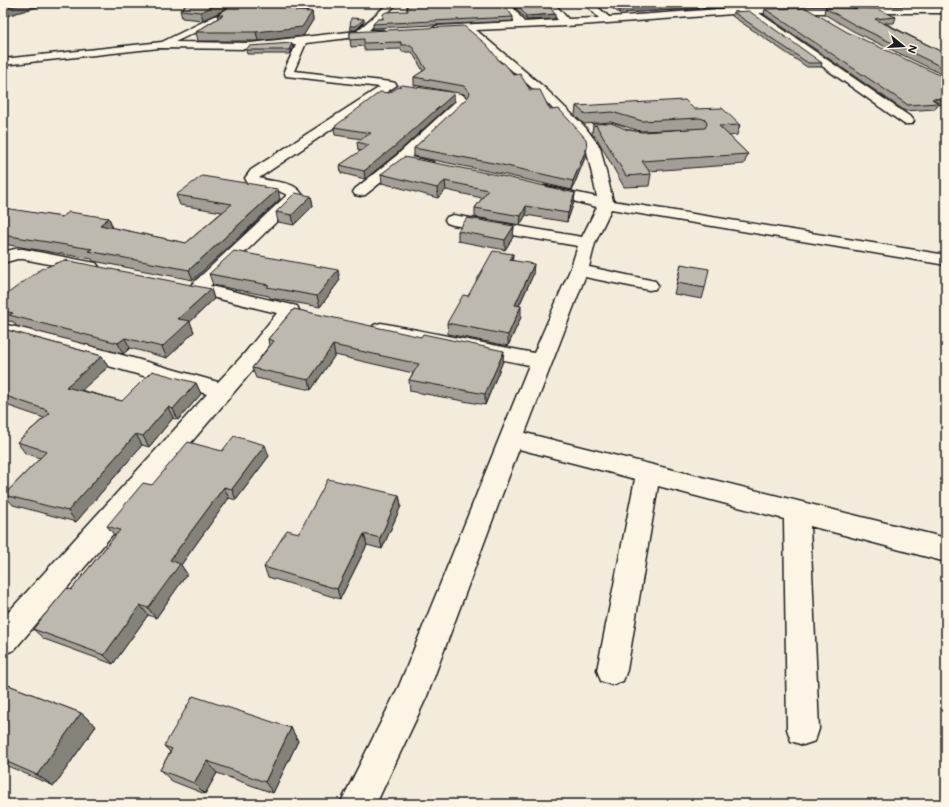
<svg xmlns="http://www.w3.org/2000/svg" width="949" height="807" font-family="Mali,sans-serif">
	<rect width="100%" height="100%" fill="#f3ecdd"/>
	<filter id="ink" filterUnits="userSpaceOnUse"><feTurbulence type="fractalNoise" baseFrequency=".025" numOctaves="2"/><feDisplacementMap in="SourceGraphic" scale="8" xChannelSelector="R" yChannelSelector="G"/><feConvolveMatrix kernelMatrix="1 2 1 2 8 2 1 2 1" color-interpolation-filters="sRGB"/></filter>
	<g filter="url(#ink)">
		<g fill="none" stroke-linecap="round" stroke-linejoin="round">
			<g stroke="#1c1c1c" stroke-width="3">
				<g id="minor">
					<path d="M236,3H246L227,17L175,42L251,43L357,31L389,3H398L369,30H383L385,32L383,34L306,43L294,71L391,82L395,83L397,85L259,178C274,183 293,180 302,194V197L210,286L297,306L299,310L258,364L14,650L3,654V618L207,394L3,336V324L58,337L218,382L244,354L277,313L191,292L188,288L287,195L279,191L248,184L245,178L251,170L380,87L286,76L284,71L296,45L251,49L159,48L3,65V59L162,42L221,13Z"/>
					<path d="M502,3H510L524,22L558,20L545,3H554L568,19L599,18L584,3H593L609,17L749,7H946V13H759L912,118L914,121L912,124H904L747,13L566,26L476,30L547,90L585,127L600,147L613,201L946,255V265L611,209L595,243L589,267L655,281L658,285L655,289L649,290L585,277L525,433L946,538V562L810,526L819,729L815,741L803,745L791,741L787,729L784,519L658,486L627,670L623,681L612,685L601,681L597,670L635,479L519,449L427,696L376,804H340L399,686L529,365L381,335L374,333L371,329L374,325L381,323L534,353L570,270L578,246L453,225L447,223L445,220L447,217L453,215L582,237L597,207L540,193L538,190L540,187L545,186L597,197L586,147L575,133L539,94L465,30L436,32L431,29L436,26L515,22Z"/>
					<path d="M425,86C439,88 460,88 469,101L411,157L433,162L435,165L433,168L428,169L404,164L365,195L360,196L355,195L353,192L355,189L396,156L456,101L447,96L421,91L419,89L421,87Z"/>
					<path d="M15,249H23L90,262L96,263L99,267L96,271L90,272L23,259H17L3,263V252Z"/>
				</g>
			</g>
			<use href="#minor" fill="#fcf5e5" fill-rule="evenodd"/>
		</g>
		<g fill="#a39f96" stroke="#1c1c1c">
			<path d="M60,3H88L74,6Z"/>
			<path d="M189,3H233L220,12L203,20L182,18L180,10Z"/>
			<path d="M316,3L306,12H312L313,20L303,36L258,41H198L196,32L218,18L217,15Z"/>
			<path d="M423,3H503L513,17V21L373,28V24L383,19L407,11V4H424Z"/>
			<path d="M512,3H547L555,19L526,20Z"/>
			<path d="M604,3H858L857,6H749L619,13L606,4Z"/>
			<path d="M933,3H946V6H940Z"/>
			<path d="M825,8L896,17L894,23H885L946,54V76L853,31L824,14Z"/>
			<path d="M765,9L946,104L937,105L935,109L905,111L764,14Z"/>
			<path d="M733,12L822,63L821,67H807L732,16Z"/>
			<path d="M350,32L501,63L514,75L550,110L586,155L572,190L497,173L414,156V148L468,98L464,94L414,85V77L423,71L412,52H402L401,49L364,50V46L351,47L350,40Z"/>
			<path d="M292,43L293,47L290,54H247L246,50Z"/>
			<path d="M454,101L395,155L365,179L341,173L340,165L361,151L358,150L357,142L362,139L335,135L334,127Z"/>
			<path d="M576,106L694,109L740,125L737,135L729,136L748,154L744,164L649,171L651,174L649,186L624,187L595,135L594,137L592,134L593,124L642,132L697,129L640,131L611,122L584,124L575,116Z"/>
			<path d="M381,174L575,193L574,202L567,222L526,215L520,225L475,217V208L482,198L446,190L438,198L382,183Z"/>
			<path d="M264,187L280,199L193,280L93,261L92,259L3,244V209L62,217L109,218L113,228L186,243L222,212L180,205L176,195Z"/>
			<path d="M311,196L313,206L294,225L278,222L276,212Z"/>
			<path d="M514,226L513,237L505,250L458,241V231Z"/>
			<path d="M513,254L512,260L533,275L519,306L521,317L508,346L448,334L447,323L468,296Z"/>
			<path d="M681,264L705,288L702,299L674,294Z"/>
			<path d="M209,274L340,280L320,307L270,298L269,296L213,285Z"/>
			<path d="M211,289L214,299L190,322L194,332L167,358L130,348L123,354L16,326L14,322L3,320V311Z"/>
			<path d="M294,309L503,361L485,405L410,391L409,380L413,373L335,355L311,390L256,378L252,368L269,346L268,339Z"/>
			<path d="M3,329L102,356L108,367L81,390L122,401L196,383L201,394L178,420L173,418L149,447L142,445L76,522L13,505L4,495L40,458L25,453L17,442L44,418L3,404Z"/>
			<path d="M222,451L269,456L236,500L229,498L181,565L187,574L156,618L148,615L113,664L44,639L33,629L71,590L115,536L107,526L152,485Z"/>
			<path d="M399,495L401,506L382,549L367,545L340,599L268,577L264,567L299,533Z"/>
			<path d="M3,683L81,713L96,726L54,786L3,764Z"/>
			<path d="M291,728L298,741L273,793L217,773L205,794L172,781L160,770L170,752L164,746Z"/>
		</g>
		<g fill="#85827a" stroke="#1c1c1c">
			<path d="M24,3H51L3,17V9Z"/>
			<path d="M73,3H88L74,6Z"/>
			<path d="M219,3H233L220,12L203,20L201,12Z"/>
			<path d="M305,3H316L296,20L295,11Z"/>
			<path d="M707,3H750L749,6L619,13V8Z"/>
			<path d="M312,12L313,20L303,36L258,41L256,32Z"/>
			<path d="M555,14V19L526,20V16Z"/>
			<path d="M364,19V22L356,30H351L350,26Z"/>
			<path d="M292,43L293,47L290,54L289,50Z"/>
			<path d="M454,94V101L395,155L365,179L364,171Z"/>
			<path d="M946,98V104L937,105L938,103L932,99Z"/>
			<path d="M587,147L586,155L572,190L573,181Z"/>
			<path d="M445,181L446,190L438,198L437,188Z"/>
			<path d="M278,189L280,199L193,280L189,270Z"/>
			<path d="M575,193L574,202L567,222L568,213Z"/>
			<path d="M311,196L313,206L294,225L292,215Z"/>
			<path d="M526,206V215L520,225L521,216Z"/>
			<path d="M109,218L113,229L100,225Z"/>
			<path d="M514,226L513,237L505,250V240Z"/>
			<path d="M513,254L512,265L510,260Z"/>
			<path d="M534,264L533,275L514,316L515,305Z"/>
			<path d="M338,270L340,280L320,307L317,296Z"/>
			<path d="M211,289L214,299L190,322L194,332L167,358L162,347L178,319Z"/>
			<path d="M521,306V317L508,346V335Z"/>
			<path d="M125,338L130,348L123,354L118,343Z"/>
			<path d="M333,345L335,355L311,390L309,380Z"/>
			<path d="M504,351L503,361L485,405V394Z"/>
			<path d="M102,356L108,367L73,398L66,387Z"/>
			<path d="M196,383L201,394L178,420L173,409Z"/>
			<path d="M168,407L173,418L149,447L143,436Z"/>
			<path d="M136,434L142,445L76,522L68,511Z"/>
			<path d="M265,445L269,456L236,500L232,489Z"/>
			<path d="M224,487L229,498L181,565L187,574L156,618L148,608L170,560Z"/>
			<path d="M399,495L401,506L382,549L380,538Z"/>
			<path d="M364,534L367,545L340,599L337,589Z"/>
			<path d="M140,605L148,615L113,664L104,655Z"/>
			<path d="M81,713L96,726L54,786L37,775Z"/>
			<path d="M291,728L298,741L273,793L265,782Z"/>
			<path d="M207,761L217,773L205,794L194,783Z"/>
		</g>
		<g fill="#beb9ae" stroke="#1c1c1c">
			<path d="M3,3H24L3,9Z"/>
			<path d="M189,3H219L201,12L180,10Z"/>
			<path d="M235,3H305L295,11L312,12L302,27L256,32H196L223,15H217Z"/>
			<path d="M428,3H503L513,17L373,24L378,19H383V14L386,12L408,11L407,4H428Z"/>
			<path d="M516,3H547L555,14L526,16Z"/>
			<path d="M612,3H707L619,8Z"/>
			<path d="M806,8L847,32L946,78V98L932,99L938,103L908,105L765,9Z"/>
			<path d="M825,8L877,9L896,17L875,19L946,54V69L855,25Z"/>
			<path d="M749,11L822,63H808L733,12Z"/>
			<path d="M351,18L364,19L356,26H350Z"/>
			<path d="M464,26L487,45L501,63H504L514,75L520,74L530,90H540L550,110L559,109L586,139L587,147L573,181L498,164L414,148L468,97L470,93L464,86L414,77L426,69L411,45H401V42L364,43V39L350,40V32Z"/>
			<path d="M292,43L289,50H246L249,46Z"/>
			<path d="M402,85L451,92L454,94L394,147L364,171L340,165L369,145L357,142L371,133L334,127L380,92L389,93Z"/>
			<path d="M685,100L694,109L722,108L740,125L719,126L748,154L642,161L651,174L626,176L596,125L595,126L593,124L611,123L628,130L642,132L705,128L707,124L706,120L700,118L642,121L612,112L585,114L576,106Z"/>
			<path d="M404,157L497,175L575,193L568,213L526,206L521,216L475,208L488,190L445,181L437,188L381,174Z"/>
			<path d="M202,176L264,186L263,187L278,189L189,270L88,251L92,249L3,235V209L4,208L62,217L69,212L109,218L100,225L186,243L232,204L176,195Z"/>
			<path d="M295,193L311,196L292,215L276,212Z"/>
			<path d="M467,218L514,226L505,240L458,231Z"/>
			<path d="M234,251L338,270L317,296L267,287L269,285L209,274Z"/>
			<path d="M493,251L513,254L510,260L534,264L515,305L521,306L508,335L447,323L463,295L468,296Z"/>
			<path d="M65,260L211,289L178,319L190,321L162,347L125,338L118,343L9,315L13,313L3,311V297L41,269Z"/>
			<path d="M681,264L709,269L705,288L677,283Z"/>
			<path d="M294,309L421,337L423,334L504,351L485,394L409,380L419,364L333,345L309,380L252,368L274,341L268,339Z"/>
			<path d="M3,329L102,356L66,387L122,401L152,371L196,383L173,409L168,407L143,436L136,434L68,511L4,495L47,451L17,442L50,413L45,411L47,410L3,395Z"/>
			<path d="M234,436L265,445L232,489L224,487L170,560L180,564L148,608L140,605L104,655L33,629L67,588L71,590L120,530L107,526L143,483L152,485L188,442L222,451Z"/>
			<path d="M328,479L399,495L380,538L364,534L337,589L264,567L287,530L299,533Z"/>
			<path d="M3,683L81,713L37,775L3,760Z"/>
			<path d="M193,696L291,728L265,782L207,761L194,783L160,770L172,749L164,746Z"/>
		</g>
	</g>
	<rect width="949" height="807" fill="none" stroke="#fcf5e5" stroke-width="16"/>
	<rect x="8" y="8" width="933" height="791" fill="none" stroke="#1c1c1c" stroke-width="1.5" filter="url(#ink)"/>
	<g transform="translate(903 46) rotate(108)" stroke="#fcf5e5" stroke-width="3" paint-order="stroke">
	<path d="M0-3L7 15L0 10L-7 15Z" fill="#1c1c1c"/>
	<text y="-6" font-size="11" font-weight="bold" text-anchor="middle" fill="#1c1c1c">N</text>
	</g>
</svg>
